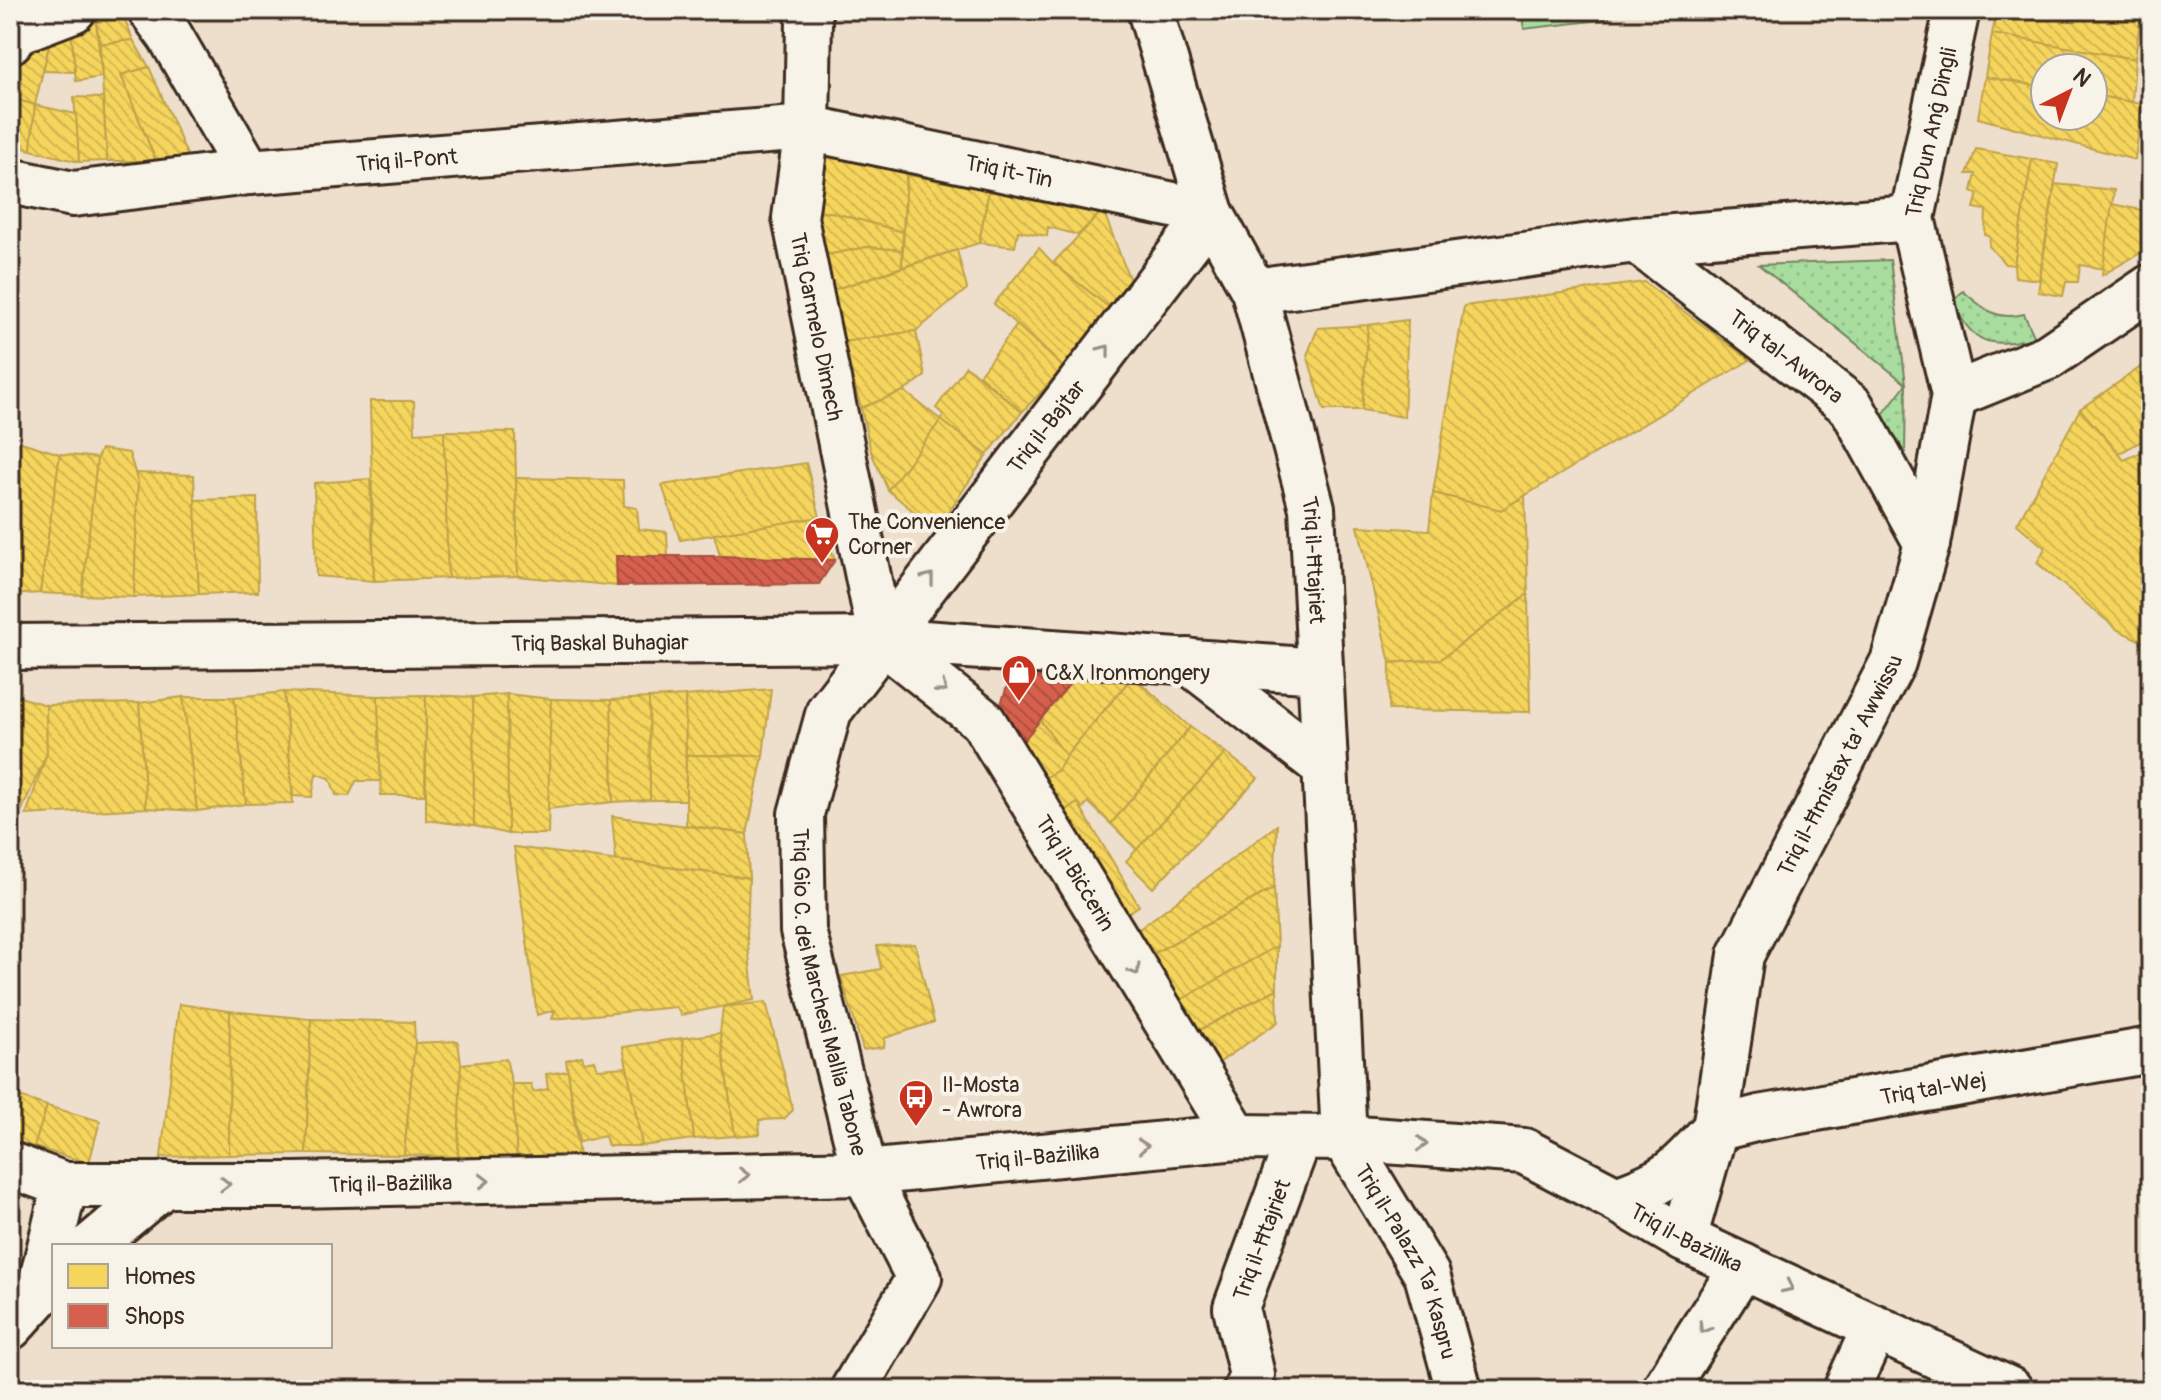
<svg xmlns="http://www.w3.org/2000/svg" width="2161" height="1400" font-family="Pangolin,sans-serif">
	<defs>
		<pattern id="grass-dots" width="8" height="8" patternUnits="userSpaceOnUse" patternTransform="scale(2)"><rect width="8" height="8" fill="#a8dd9f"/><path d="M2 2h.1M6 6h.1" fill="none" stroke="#92be88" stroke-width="1.8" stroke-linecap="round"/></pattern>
		<pattern id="homes-back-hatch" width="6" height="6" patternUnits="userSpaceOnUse" patternTransform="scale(2)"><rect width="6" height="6" fill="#f6d55c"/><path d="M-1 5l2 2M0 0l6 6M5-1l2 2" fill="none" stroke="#d4b750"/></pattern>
		<pattern id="shops-back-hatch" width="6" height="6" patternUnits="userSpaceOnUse" patternTransform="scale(2)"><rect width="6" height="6" fill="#d6604d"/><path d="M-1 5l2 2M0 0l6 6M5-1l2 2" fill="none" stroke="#af4f3f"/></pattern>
	</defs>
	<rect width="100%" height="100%" fill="#eedecc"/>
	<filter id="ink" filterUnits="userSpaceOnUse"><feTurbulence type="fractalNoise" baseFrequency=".0125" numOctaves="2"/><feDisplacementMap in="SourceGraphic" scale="16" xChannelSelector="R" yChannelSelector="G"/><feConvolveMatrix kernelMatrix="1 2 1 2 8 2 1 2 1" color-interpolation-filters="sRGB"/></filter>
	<g filter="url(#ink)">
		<g fill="url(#grass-dots)" stroke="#72845e" stroke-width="2">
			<path d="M1521,10H1610L1609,19L1524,29Z"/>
			<path d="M1890,260L1906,384L1905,454L1881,417L1906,384L1759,265Z"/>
			<path d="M1963,291C1984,309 1996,321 2024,314L2035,338C1990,347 1973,347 1953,301Z"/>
		</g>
		<g fill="url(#homes-back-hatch)" stroke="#bea249" stroke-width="2">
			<path d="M1997,10H2090L2140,21L2135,59L1992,34Z"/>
			<path d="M124,18L133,40L100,44L96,22Z"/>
			<path d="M96,22L102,77L76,81L71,30Z"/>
			<path d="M71,30L75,72L43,71L52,32Z"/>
			<path d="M52,32L35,105L10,98V71L30,36Z"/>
			<path d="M1992,34L2135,59L2132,102L2093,95V68H2045V87L1985,77Z"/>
			<path d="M133,40L149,67L121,75L156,161H107L100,44Z"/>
			<path d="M149,67L188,157L156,161L121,75Z"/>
			<path d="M1985,77L2045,87V116H2093V95L2142,104L2135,160L1978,118Z"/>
			<path d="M74,97L103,98L107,161L79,162Z"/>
			<path d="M10,98L35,105L31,150L10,144Z"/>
			<path d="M35,105L76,114L79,162L31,150Z"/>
			<path d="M817,139L907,160L903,232L831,212L809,213Z"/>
			<path d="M1976,149L2032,159L2014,265L2005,264L1989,246L1990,237L1985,235L1986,210L1974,208L1978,194L1972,191L1976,174H1967Z"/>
			<path d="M2032,159L2058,164L2039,280L2015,277L2014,265Z"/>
			<path d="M907,175L989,190L979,243L902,267Z"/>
			<path d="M2055,184L2114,190L2105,269L2080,265L2078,282H2066L2063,296L2038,292Z"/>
			<path d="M989,190L1103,210L1078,235L1048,227L1047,236L1018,231L1015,247L979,243Z"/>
			<path d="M2112,204L2151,212V247L2102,275Z"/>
			<path d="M1103,210L1131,283L1111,309L1053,263Z"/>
			<path d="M831,212L903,232L902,250L867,247L822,256L809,213Z"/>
			<path d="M867,247L902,250V267L833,290L822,256Z"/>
			<path d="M1039,248L1053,263L1111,309L1064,368L994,304Z"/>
			<path d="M957,250L967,289L916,331L843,342L833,290Z"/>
			<path d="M1644,282L1750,360L1501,510L1433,493L1464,306Z"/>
			<path d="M1408,320L1404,417L1362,410L1368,325Z"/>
			<path d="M1017,325L1064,368L1022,412L979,375Z"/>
			<path d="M1368,325L1362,410H1324L1307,355L1318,328Z"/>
			<path d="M916,331L925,376L904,391L861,408L843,342Z"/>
			<path d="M2151,360V436L2118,454L2080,409Z"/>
			<path d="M966,366L1022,412L987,455L941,420L943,414L936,408Z"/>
			<path d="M904,391L941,420L888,490L871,452L861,408Z"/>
			<path d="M370,401H414L415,433L444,431L448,578L374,581Z"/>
			<path d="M2080,409L2124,460L2142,452L2151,458V646L2118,630L2037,563L2045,548L2017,524Z"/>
			<path d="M941,420L987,455L936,530L888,490Z"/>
			<path d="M444,431L515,432L518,576L448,578Z"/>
			<path d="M18,441L60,454L40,593L10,595V483Z"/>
			<path d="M101,449L129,453L138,482L134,597L82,595L97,458Z"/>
			<path d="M60,454L97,458L82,595L40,593Z"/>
			<path d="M806,463L820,517L680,540L662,485Z"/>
			<path d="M135,473L194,475L199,594L134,597L138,482Z"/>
			<path d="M516,478L623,480L624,506L637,508L639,529L667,532L668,556H616L617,586L518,576Z"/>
			<path d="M370,479L374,581L316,576L314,483Z"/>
			<path d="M1433,493L1501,510L1525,496L1528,594L1441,659L1390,663L1358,526L1429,530Z"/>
			<path d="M257,498L258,592L199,594L195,500Z"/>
			<path d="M820,517L835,560L720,556L714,534Z"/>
			<path d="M1528,594L1530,712L1389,710L1390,663L1441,659Z"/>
			<path d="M1076,676H1133L1066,756L1040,720Z"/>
			<path d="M1133,676L1190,727L1111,824L1088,802L1082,810L1078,803L1051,818L1032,785L1058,770L1066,756Z"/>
			<path d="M771,689L763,756L686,755L685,696Z"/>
			<path d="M284,692L378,696L381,781H356L349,796L336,795L330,778L316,774L312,797L293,796Z"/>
			<path d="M284,692L293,803L246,804L234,697Z"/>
			<path d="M10,694L46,705L47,753L10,837Z"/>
			<path d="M507,694L551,699L548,834H508Z"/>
			<path d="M507,694L508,834L474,826L473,697Z"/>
			<path d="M426,695L473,697L474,826L426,820Z"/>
			<path d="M426,695L425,795H381L378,696Z"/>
			<path d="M685,696L686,800H650L649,698Z"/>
			<path d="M183,697H234L246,804L197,811Z"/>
			<path d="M183,697L197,811L146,808L139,703Z"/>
			<path d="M649,698L650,800L613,802L611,700Z"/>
			<path d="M551,699L611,700L613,802L548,809Z"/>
			<path d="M139,703L146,808L26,815L47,753L46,705Z"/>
			<path d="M1040,720L1066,756L1058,770L1032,785L1013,754Z"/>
			<path d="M1190,727L1226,753L1137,850L1111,824Z"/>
			<path d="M1226,753L1258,778L1153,888L1126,861Z"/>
			<path d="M686,755L763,756L747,834L686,825Z"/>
			<path d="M1078,803L1139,906L1108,925L1051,818Z"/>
			<path d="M612,816L747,834L749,878L616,860Z"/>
			<path d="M1277,825L1274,888L1138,962L1126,939Z"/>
			<path d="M514,847L749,878L747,936L754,1000L681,1015L676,1007L552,1019L555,1010L537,1015Z"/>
			<path d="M1274,888L1277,946L1165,1009L1138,962Z"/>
			<path d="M915,944L934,1022L885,1038L884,1047L863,1050L841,976L881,969L877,946Z"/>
			<path d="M1277,946V989L1183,1039L1165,1009Z"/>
			<path d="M1277,989L1278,1022L1204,1073L1183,1039Z"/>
			<path d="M766,1002L793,1110L784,1119L759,1120L760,1134L735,1136L720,1033L723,1007Z"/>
			<path d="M179,1004L230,1011L229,1155L161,1157Z"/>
			<path d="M230,1011L311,1019L306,1154L229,1155Z"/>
			<path d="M311,1019L414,1022L415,1043L404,1155L306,1154Z"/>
			<path d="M720,1033L735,1136L694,1139L682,1038Z"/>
			<path d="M682,1038L694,1139L642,1146L623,1047Z"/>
			<path d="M458,1041L461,1064L458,1157L404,1155L415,1043Z"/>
			<path d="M582,1056L584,1062L594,1060L597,1069L627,1067L642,1146H608L605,1136L579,1142L566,1060Z"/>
			<path d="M506,1059L512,1084L517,1157H458L461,1064Z"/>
			<path d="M568,1071L579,1157H517L512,1084H531L533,1092L548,1089L546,1074Z"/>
			<path d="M10,1094L47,1106L34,1147L10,1139Z"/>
			<path d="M47,1106L100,1121L89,1163L34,1147Z"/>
		</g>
		<g fill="url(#shops-back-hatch)" stroke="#a8503f" stroke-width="2">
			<path d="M616,556H720L835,560L819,584L617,586Z"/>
			<path d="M1076,676L1040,720L1013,754L995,721L1010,678Z"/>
		</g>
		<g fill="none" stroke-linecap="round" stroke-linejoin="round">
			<g stroke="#3b2a1e" stroke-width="50">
				<g id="minor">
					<path d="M151,10L170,36L249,172"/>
					<path id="s1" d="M807,10L809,20L807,128L795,218L881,640"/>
					<path id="s2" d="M1150,10L1211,213L1254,291L1312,508L1344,1138L1427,1275L1459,1390"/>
					<path d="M10,41L15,32L73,10"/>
					<path id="s3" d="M10,181L73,194L249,172L807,128L1211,213L829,711L801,814L803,931L865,1173L919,1278L853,1390"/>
					<path id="s4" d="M1636,240L1851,406L1927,544"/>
					<path d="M1254,291L1636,240L1912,218"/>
					<path d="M1954,395L2048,357L2151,287"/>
					<path id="s5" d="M881,640L983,721L1237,1137"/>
					<path id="s6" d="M10,647L881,640L1320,671"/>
					<path d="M1188,661L1325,767"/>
					<path id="s7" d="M1715,1129L1759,1118L2151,1050"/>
					<path id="s8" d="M10,1165L65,1185H295L865,1173L1237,1137L1344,1138L1524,1151L1616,1199L1684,1239L2010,1390"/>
					<path d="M1616,1199C1666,1182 1676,1172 1710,1134"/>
					<path id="s9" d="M1684,1239L1715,1129L1741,955L1893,662L1927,544L1954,395L1912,218L1957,10"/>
					<path d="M91,1246L165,1184"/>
					<path d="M39,1292L65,1185"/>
					<path d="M10,1327L54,1279"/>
					<path id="s10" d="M1246,1390L1252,1375L1236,1308L1299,1138"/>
					<path d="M1664,1390L1743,1266"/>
					<path d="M1846,1390L1875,1327"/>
				</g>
			</g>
			<use href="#minor" stroke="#f7f3e8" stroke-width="44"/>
		</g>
		<defs><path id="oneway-chevron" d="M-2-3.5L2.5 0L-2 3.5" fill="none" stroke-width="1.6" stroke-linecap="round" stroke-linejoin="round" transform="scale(2)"/></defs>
		<g stroke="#998e83">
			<use href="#oneway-chevron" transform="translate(1105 350) rotate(-52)"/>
			<use href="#oneway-chevron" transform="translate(929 578) rotate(-52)"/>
			<use href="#oneway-chevron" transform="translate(942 688) rotate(38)"/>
			<use href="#oneway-chevron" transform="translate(1135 970) rotate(59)"/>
			<use href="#oneway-chevron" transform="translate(1422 1144) rotate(4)"/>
			<use href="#oneway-chevron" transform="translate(1143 1146) rotate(-5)"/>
			<use href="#oneway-chevron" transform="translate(744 1175) rotate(-1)"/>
			<use href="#oneway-chevron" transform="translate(484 1181) rotate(-1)"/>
			<use href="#oneway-chevron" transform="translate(225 1184)"/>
			<use href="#oneway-chevron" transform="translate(1788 1287) rotate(25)"/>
			<use href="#oneway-chevron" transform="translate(1704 1328) rotate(122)"/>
		</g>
	</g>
	<defs>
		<g id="supermarket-pin" transform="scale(1.8)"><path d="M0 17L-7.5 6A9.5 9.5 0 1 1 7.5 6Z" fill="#c8321e" stroke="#f7f3e8"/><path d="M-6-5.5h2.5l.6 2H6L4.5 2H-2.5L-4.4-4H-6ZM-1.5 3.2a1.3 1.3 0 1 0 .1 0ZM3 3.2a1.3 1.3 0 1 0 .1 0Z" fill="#fff"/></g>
		<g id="shop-pin" transform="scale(1.8)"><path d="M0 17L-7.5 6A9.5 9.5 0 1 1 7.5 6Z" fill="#c8321e" stroke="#f7f3e8"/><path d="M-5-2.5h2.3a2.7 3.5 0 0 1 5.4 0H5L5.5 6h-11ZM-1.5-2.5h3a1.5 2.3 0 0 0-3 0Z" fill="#fff"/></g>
		<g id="bus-pin" transform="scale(1.8)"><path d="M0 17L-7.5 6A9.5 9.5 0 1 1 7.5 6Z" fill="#c8321e" stroke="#f7f3e8"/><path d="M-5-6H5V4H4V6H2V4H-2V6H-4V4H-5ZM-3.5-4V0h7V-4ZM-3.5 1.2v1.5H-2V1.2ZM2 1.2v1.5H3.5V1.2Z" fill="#fff"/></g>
	</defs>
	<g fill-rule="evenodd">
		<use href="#supermarket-pin" x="822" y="534"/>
		<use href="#shop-pin" x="1019" y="672"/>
		<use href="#bus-pin" x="916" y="1097"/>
	</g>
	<g text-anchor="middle" stroke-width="8" stroke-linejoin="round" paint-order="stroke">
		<g font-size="22" fill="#3b2a1e" stroke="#f7f3e8">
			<text dy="8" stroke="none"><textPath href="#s9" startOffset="1164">Triq Dun Anġ Dingli</textPath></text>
			<text dy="8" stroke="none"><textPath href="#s3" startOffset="400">Triq il-Pont</textPath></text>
			<text dy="8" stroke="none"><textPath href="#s3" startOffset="1008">Triq it-Tin</textPath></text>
			<text dy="8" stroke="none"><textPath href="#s1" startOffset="320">Triq Carmelo Dimech</textPath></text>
			<text dy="8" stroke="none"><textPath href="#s4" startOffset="190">Triq tal-Awrora</textPath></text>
			<text transform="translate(1046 426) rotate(-52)" y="8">Triq il-Bajtar</text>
			<text dy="8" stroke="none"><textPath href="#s2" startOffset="578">Triq il-Ħtajriet</textPath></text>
			<text dy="8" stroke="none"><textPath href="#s6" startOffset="590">Triq Baskal Buhagiar</textPath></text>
			<text dy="8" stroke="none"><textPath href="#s9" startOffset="504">Triq il-Ħmistax ta' Awwissu</textPath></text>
			<text dy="8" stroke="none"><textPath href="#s5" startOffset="308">Triq il-Biċċerin</textPath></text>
			<text dy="8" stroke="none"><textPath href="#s3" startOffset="2130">Triq Gio C. dei Marchesi Mallia Tabone</textPath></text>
			<text dy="8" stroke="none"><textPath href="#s7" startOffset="222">Triq tal-Wej</textPath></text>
			<text dy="8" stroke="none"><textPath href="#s8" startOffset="1032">Triq il-Bażilika</textPath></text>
			<text dy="8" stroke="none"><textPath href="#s8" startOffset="384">Triq il-Bażilika</textPath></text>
			<text dy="8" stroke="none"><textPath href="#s8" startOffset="1704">Triq il-Bażilika</textPath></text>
			<text dy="8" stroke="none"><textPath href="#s10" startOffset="158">Triq il-Ħtajriet</textPath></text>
			<text dy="8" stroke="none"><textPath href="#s2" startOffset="1296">Triq il-Palazz Ta' Kaspru</textPath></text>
		</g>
		<g font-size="22" fill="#3b2a1e" stroke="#f7f3e8" text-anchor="start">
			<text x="848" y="529">The Convenience<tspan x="848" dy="25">Corner</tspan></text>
			<text x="1045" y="680">C&amp;X Ironmongery</text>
			<text x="942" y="1092">Il-Mosta<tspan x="942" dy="25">- Awrora</tspan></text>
		</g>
	</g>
	<rect width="2161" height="1400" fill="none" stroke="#f7f3e8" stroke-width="40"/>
	<rect x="20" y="20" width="2121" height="1360" fill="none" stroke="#3b2a1e" stroke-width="3" filter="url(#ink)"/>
	<rect x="52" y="1244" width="280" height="104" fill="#f7f3e8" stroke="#aca397" stroke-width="2"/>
	<rect x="68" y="1264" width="40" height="24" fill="#f6d55c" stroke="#aca397" stroke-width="2"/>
	<text x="124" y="1284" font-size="24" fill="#3b2a1e">Homes</text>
	<rect x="68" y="1304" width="40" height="24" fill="#d6604d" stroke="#aca397" stroke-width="2"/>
	<text x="124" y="1324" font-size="24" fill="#3b2a1e">Shops</text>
	<g transform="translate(2069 92) rotate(42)"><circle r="38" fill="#f7f3e8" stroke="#aca397" stroke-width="2"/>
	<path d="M0-6L14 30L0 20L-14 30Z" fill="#c8321e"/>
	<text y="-12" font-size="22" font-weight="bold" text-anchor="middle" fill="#3b2a1e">N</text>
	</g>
</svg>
